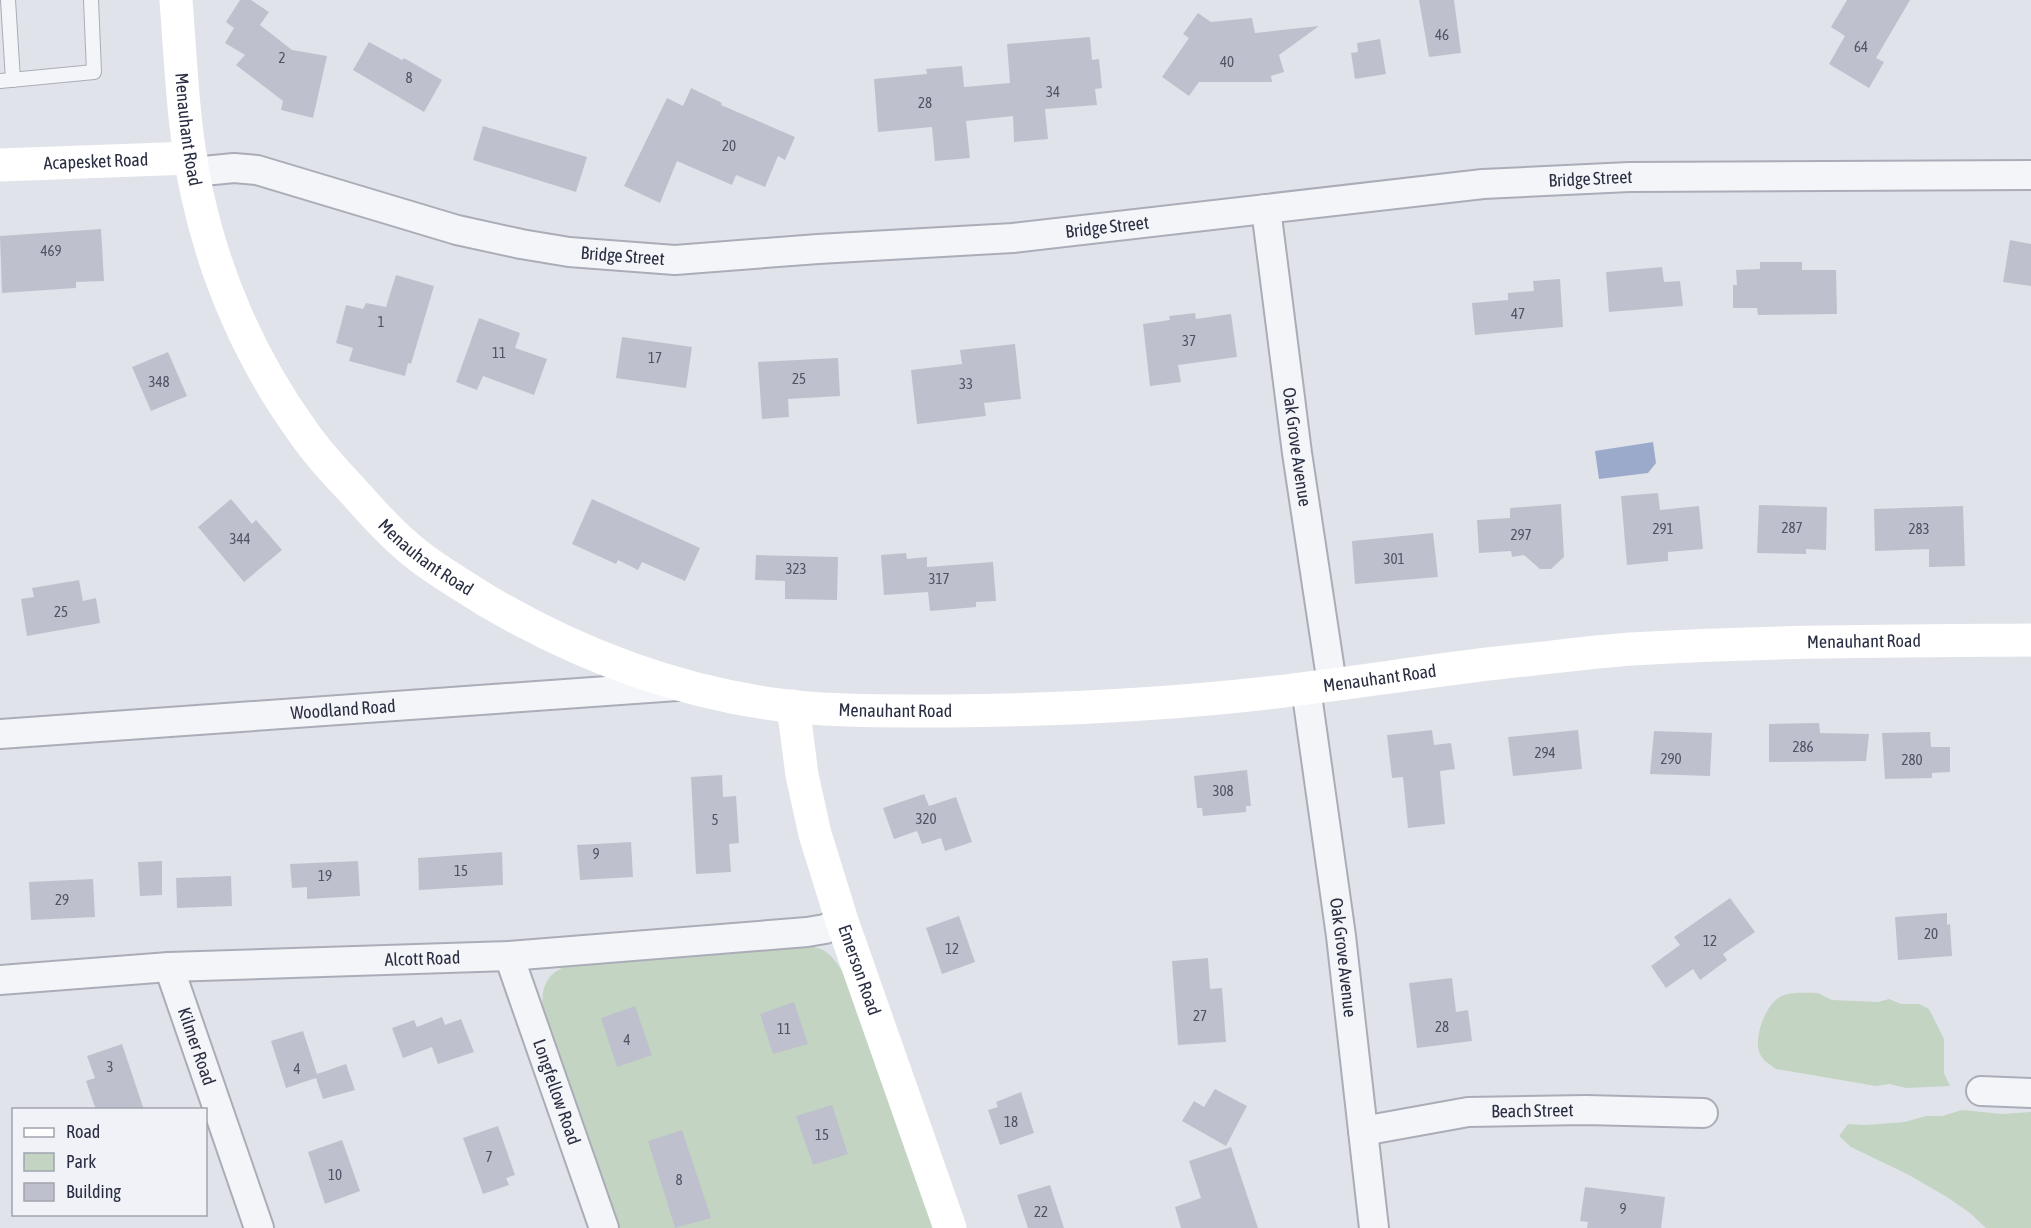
<svg xmlns="http://www.w3.org/2000/svg" width="2031" height="1228" font-family="'Asap Condensed',sans-serif">
	<rect width="100%" height="100%" fill="#e1e3ea"/>
	<g fill="#c3d4c2">
		<path d="M799,945C825,947 830,952 844,974L938,1228H619L545,1019C539,993 542,974 571,964Z"/>
		<path d="M1818,993L1832,1000L1878,1002L1889,999L1901,1004H1919L1929,1009L1944,1039V1073L1950,1086L1906,1088L1890,1084L1876,1086L1776,1069C1769,1064 1762,1060 1759,1052C1754,1035 1767,1000 1784,995C1794,992 1808,993 1818,993Z"/>
		<path d="M1962,1110L2002,1114L2031,1112V1228H1986L1970,1213L1947,1197L1909,1175L1851,1147L1839,1136L1848,1124L1866,1125L1905,1122L1926,1116H1942Z"/>
	</g>
	<path fill="#9baacb" d="M1653,442L1656,463L1648,473L1599,479L1595,451Z"/>
	<g fill="#bec1cd">
		<path d="M240,0H251L269,12L260,25L292,50L327,56L313,118L281,110L283,101L236,65L245,55L225,43L234,28L226,22Z"/>
		<path d="M1419,0H1454L1461,53L1429,57Z"/>
		<path d="M1847,0H1910L1876,58L1884,62L1869,88L1829,64L1845,36L1831,27Z"/>
		<path d="M1198,13L1211,22L1252,18L1255,33L1319,26L1279,55L1284,72L1271,76L1272,82H1199L1189,96L1162,77L1189,38L1183,34Z"/>
		<path d="M1090,37L1092,60L1099,59L1102,88L1095,89L1097,105L1045,109L1048,139L1014,142L1013,116L966,121L970,158L935,161L932,127L878,132L874,79L927,74L926,69L962,66L964,87L1010,83L1007,44Z"/>
		<path d="M1380,39L1386,74L1355,79L1351,53L1358,52L1357,43Z"/>
		<path d="M369,42L402,60L404,58L442,80L424,112L353,70Z"/>
		<path d="M691,88L722,103L721,105L795,137L785,160L778,156L765,187L736,175L732,185L677,161L660,203L624,186L667,98L683,106Z"/>
		<path d="M483,126L587,157L576,192L473,160Z"/>
		<path d="M101,229L104,281L76,282V288L2,293L0,236Z"/>
		<path d="M2010,240L2031,244V286L2003,282Z"/>
		<path d="M1760,262H1802V270H1836L1837,314L1758,315L1757,308H1733V285H1737L1736,270L1760,269Z"/>
		<path d="M1662,267L1664,282L1680,281L1683,306L1609,312L1606,272Z"/>
		<path d="M396,275L434,286L411,364L408,363L405,376L349,361L353,348L336,343L346,305L363,309L366,303L386,307Z"/>
		<path d="M1560,279L1563,327L1475,335L1472,303L1508,300V293L1534,291L1533,281Z"/>
		<path d="M1195,313L1196,319L1231,314L1237,357L1178,365L1181,382L1150,386L1143,324L1170,320L1169,316Z"/>
		<path d="M479,318L520,333L515,348L547,359L534,395L483,376L477,390L456,382Z"/>
		<path d="M622,337L692,347L686,388L616,378Z"/>
		<path d="M1015,344L1021,399L984,403L986,416L917,424L911,370L962,364L960,350Z"/>
		<path d="M168,352L187,396L151,411L132,367Z"/>
		<path d="M838,358L840,396L788,399L789,417L762,419L758,362Z"/>
		<path d="M1658,493L1660,510L1699,506L1703,549L1668,552V561L1627,565L1621,496Z"/>
		<path d="M231,499L252,524L256,520L282,550L244,582L198,527Z"/>
		<path d="M592,499L700,548L685,581L642,562L638,570L618,560L616,564L572,544Z"/>
		<path d="M1561,504L1564,557L1551,569H1540L1524,555L1512,557L1511,551L1479,553L1477,520L1510,518V508Z"/>
		<path d="M1759,505L1827,507L1826,550L1806,549V554L1757,553Z"/>
		<path d="M1963,506L1965,566L1929,567V549L1875,551L1874,509Z"/>
		<path d="M1433,533L1438,577L1355,584L1352,541Z"/>
		<path d="M906,553L907,559L927,557V567L993,562L996,601L976,602V607L930,611L928,592L884,595L881,555Z"/>
		<path d="M756,555L838,557L837,600L785,599V581L755,580Z"/>
		<path d="M79,580L83,601L96,598L100,623L27,636L21,599L34,597L32,588Z"/>
		<path d="M1819,723L1820,733L1869,734L1866,761L1769,762V724Z"/>
		<path d="M1432,730L1434,745L1451,743L1455,769L1440,771L1445,824L1408,828L1403,777L1392,778L1387,735Z"/>
		<path d="M1578,730L1582,769L1513,776L1508,737Z"/>
		<path d="M1654,731L1712,733L1710,776L1650,774Z"/>
		<path d="M1930,732L1931,747H1950V772L1932,773V778L1885,779L1882,733Z"/>
		<path d="M1247,770L1251,806H1246V812L1203,816L1202,808H1197L1194,776Z"/>
		<path d="M722,775L723,797L736,796L739,843L729,844L731,872L696,874L691,777Z"/>
		<path d="M924,794L929,806L956,797L972,842L945,851L941,838L922,844L917,831L894,839L883,808Z"/>
		<path d="M631,842L633,877L580,880L577,845Z"/>
		<path d="M502,852L503,885L419,890L418,858Z"/>
		<path d="M162,861V895L140,896L138,862Z"/>
		<path d="M358,861L360,896L307,899V887L292,888L290,864Z"/>
		<path d="M231,876L232,906L177,908L176,878Z"/>
		<path d="M93,879L95,917L31,920L29,882Z"/>
		<path d="M1730,898L1755,932L1723,954L1727,960L1700,980L1693,969L1666,988L1651,966L1680,945L1674,937Z"/>
		<path d="M1947,913V925L1950,924L1952,956L1898,960L1895,917Z"/>
		<path d="M959,916L975,962L942,974L926,928Z"/>
		<path d="M1208,958L1210,989L1222,988L1226,1042L1178,1045L1172,961Z"/>
		<path d="M1452,978L1456,1012L1468,1010L1472,1041L1417,1048L1409,983Z"/>
		<path d="M794,1002L808,1044L773,1054L760,1014Z"/>
		<path d="M635,1006L652,1055L617,1067L601,1018Z"/>
		<path d="M442,1017L445,1025L461,1019L474,1052L438,1064L432,1047L403,1058L392,1028L414,1020L417,1027Z"/>
		<path d="M303,1031L317,1074L346,1064L355,1090L323,1099L316,1078L286,1088L271,1041Z"/>
		<path d="M122,1044L144,1110H96L86,1081L95,1078L87,1056Z"/>
		<path d="M1215,1089L1247,1106L1226,1146L1182,1121L1194,1101L1204,1107Z"/>
		<path d="M1021,1092L1034,1133L1000,1145L988,1110L998,1107L996,1102Z"/>
		<path d="M832,1105L848,1154L813,1165L796,1116Z"/>
		<path d="M498,1126L515,1175L506,1178L509,1185L483,1194L463,1138Z"/>
		<path d="M682,1130L711,1218L675,1228L648,1141Z"/>
		<path d="M342,1140L360,1191L325,1204L308,1152Z"/>
		<path d="M1231,1147L1258,1228H1181L1175,1207L1201,1198L1189,1161Z"/>
		<path d="M1050,1185L1064,1228H1028L1017,1195Z"/>
		<path d="M1585,1187L1665,1197L1661,1228H1587L1588,1222L1580,1221Z"/>
	</g>
	<g fill="none" stroke-linecap="round" stroke-linejoin="round">
		<g stroke="#aaadb8" stroke-width="16">
			<g id="lane">
				<path d="M8,0L13,80"/>
				<path d="M0,81L94,72L91,0"/>
			</g>
		</g>
		<g stroke="#aaadb8" stroke-width="32">
			<g id="street">
				<path id="s1" d="M193,172L234,168L257,170L457,230L521,244L569,252L675,260L818,249L1013,238L1483,184L1629,177L2031,175"/>
				<path id="s2" d="M1266,209L1297,453L1332,684"/>
				<path id="s3" d="M1306,688L1341,936L1374,1228"/>
				<path id="s4" d="M0,734L677,686"/>
				<path id="s5" d="M509,956L604,1228"/>
				<path id="s6" d="M169,967L259,1228"/>
				<path id="s7" d="M0,980L169,967L509,956L807,932L825,929L842,921"/>
				<path d="M1981,1091L2031,1093"/>
				<path id="s8" d="M1363,1131L1468,1112L1586,1110L1703,1113"/>
			</g>
		</g>
		<use href="#lane" stroke="#f4f5f8" stroke-width="14"/>
		<use href="#street" stroke="#f4f5f8" stroke-width="28"/>
		<g stroke="#fff" stroke-width="33">
			<path id="s9" d="M176,0C181,64 183,130 197,193C215,278 252,362 303,432C318,454 337,474 355,493C375,516 396,539 420,557C441,573 465,587 487,601C572,651 667,688 765,703C825,712 887,711 947,711C1054,710 1161,705 1267,693C1347,684 1426,671 1505,662C1547,658 1589,652 1631,649C1764,641 1898,641 2031,640"/>
			<path id="s10" d="M0,165L191,158"/>
			<path id="s11" d="M793,706L802,775L815,834L842,921L950,1228"/>
		</g>
	</g>
	<g text-anchor="middle" stroke-width="4.5" stroke-linejoin="round" paint-order="stroke">
		<g font-size="15" fill="#4e5365">
			<text x="1442" y="40">46</text>
			<text x="1861" y="52">64</text>
			<text x="282" y="63">2</text>
			<text x="1227" y="67">40</text>
			<text x="409" y="83">8</text>
			<text x="1053" y="97">34</text>
			<text x="925" y="108">28</text>
			<text x="729" y="151">20</text>
			<text x="51" y="256">469</text>
			<text x="1518" y="319">47</text>
			<text x="381" y="327">1</text>
			<text x="1189" y="346">37</text>
			<text x="499" y="358">11</text>
			<text x="655" y="363">17</text>
			<text x="799" y="384">25</text>
			<text x="159" y="387">348</text>
			<text x="966" y="389">33</text>
			<text x="1792" y="533">287</text>
			<text x="1663" y="534">291</text>
			<text x="1919" y="534">283</text>
			<text x="1521" y="540">297</text>
			<text x="240" y="544">344</text>
			<text x="1394" y="564">301</text>
			<text x="796" y="574">323</text>
			<text x="939" y="584">317</text>
			<text x="61" y="617">25</text>
			<text x="1803" y="752">286</text>
			<text x="1545" y="758">294</text>
			<text x="1671" y="764">290</text>
			<text x="1912" y="765">280</text>
			<text x="1223" y="796">308</text>
			<text x="926" y="824">320</text>
			<text x="715" y="825">5</text>
			<text x="596" y="859">9</text>
			<text x="461" y="876">15</text>
			<text x="325" y="881">19</text>
			<text x="62" y="905">29</text>
			<text x="1931" y="939">20</text>
			<text x="1710" y="946">12</text>
			<text x="952" y="954">12</text>
			<text x="1200" y="1021">27</text>
			<text x="1442" y="1032">28</text>
			<text x="784" y="1034">11</text>
			<text x="627" y="1045">4</text>
			<text x="110" y="1072">3</text>
			<text x="297" y="1074">4</text>
			<text x="1011" y="1127">18</text>
			<text x="822" y="1140">15</text>
			<text x="489" y="1162">7</text>
			<text x="335" y="1180">10</text>
			<text x="679" y="1185">8</text>
			<text x="1623" y="1214">9</text>
			<text x="1041" y="1217">22</text>
		</g>
		<g font-size="18" fill="#292e42" stroke="#f0f2f7">
			<text dy="6" stroke="none"><textPath href="#s9" startOffset="130">Menauhant Road</textPath></text>
			<text dy="6" stroke="none"><textPath href="#s10" startOffset="96">Acapesket Road</textPath></text>
			<text dy="6" stroke="none"><textPath href="#s1" startOffset="1413">Bridge Street</textPath></text>
			<text dy="6" stroke="none"><textPath href="#s1" startOffset="927">Bridge Street</textPath></text>
			<text dy="6" stroke="none"><textPath href="#s1" startOffset="441">Bridge Street</textPath></text>
			<text dy="6" stroke="none"><textPath href="#s2" startOffset="240">Oak Grove Avenue</textPath></text>
			<text dy="6" stroke="none"><textPath href="#s9" startOffset="634">Menauhant Road</textPath></text>
			<text dy="6" stroke="none"><textPath href="#s9" startOffset="2110">Menauhant Road</textPath></text>
			<text dy="6" stroke="none"><textPath href="#s9" startOffset="1624">Menauhant Road</textPath></text>
			<text dy="6" stroke="none"><textPath href="#s4" startOffset="344">Woodland Road</textPath></text>
			<text dy="6" stroke="none"><textPath href="#s9" startOffset="1138">Menauhant Road</textPath></text>
			<text dy="6" stroke="none"><textPath href="#s3" startOffset="272">Oak Grove Avenue</textPath></text>
			<text dy="6" stroke="none"><textPath href="#s7" startOffset="423">Alcott Road</textPath></text>
			<text dy="6" stroke="none"><textPath href="#s11" startOffset="273">Emerson Road</textPath></text>
			<text dy="6" stroke="none"><textPath href="#s6" startOffset="84">Kilmer Road</textPath></text>
			<text dy="6" stroke="none"><textPath href="#s5" startOffset="144">Longfellow Road</textPath></text>
			<text dy="6" stroke="none"><textPath href="#s8" startOffset="171">Beach Street</textPath></text>
		</g>
	</g>
	<rect x="12" y="1108" width="195" height="108" fill="#f0f2f7" stroke="#a0a4af" stroke-width="1.5"/>
	<rect x="24" y="1128" width="30" height="9" fill="#ffffff" stroke="#a0a4af" stroke-width="1.5"/>
	<text x="66" y="1138" font-size="18" fill="#292e42">Road</text>
	<rect x="24" y="1153" width="30" height="18" fill="#c3d4c2" stroke="#a0a4af" stroke-width="1.5"/>
	<text x="66" y="1168" font-size="18" fill="#292e42">Park</text>
	<rect x="24" y="1183" width="30" height="18" fill="#bec1cd" stroke="#a0a4af" stroke-width="1.5"/>
	<text x="66" y="1198" font-size="18" fill="#292e42">Building</text>
</svg>
